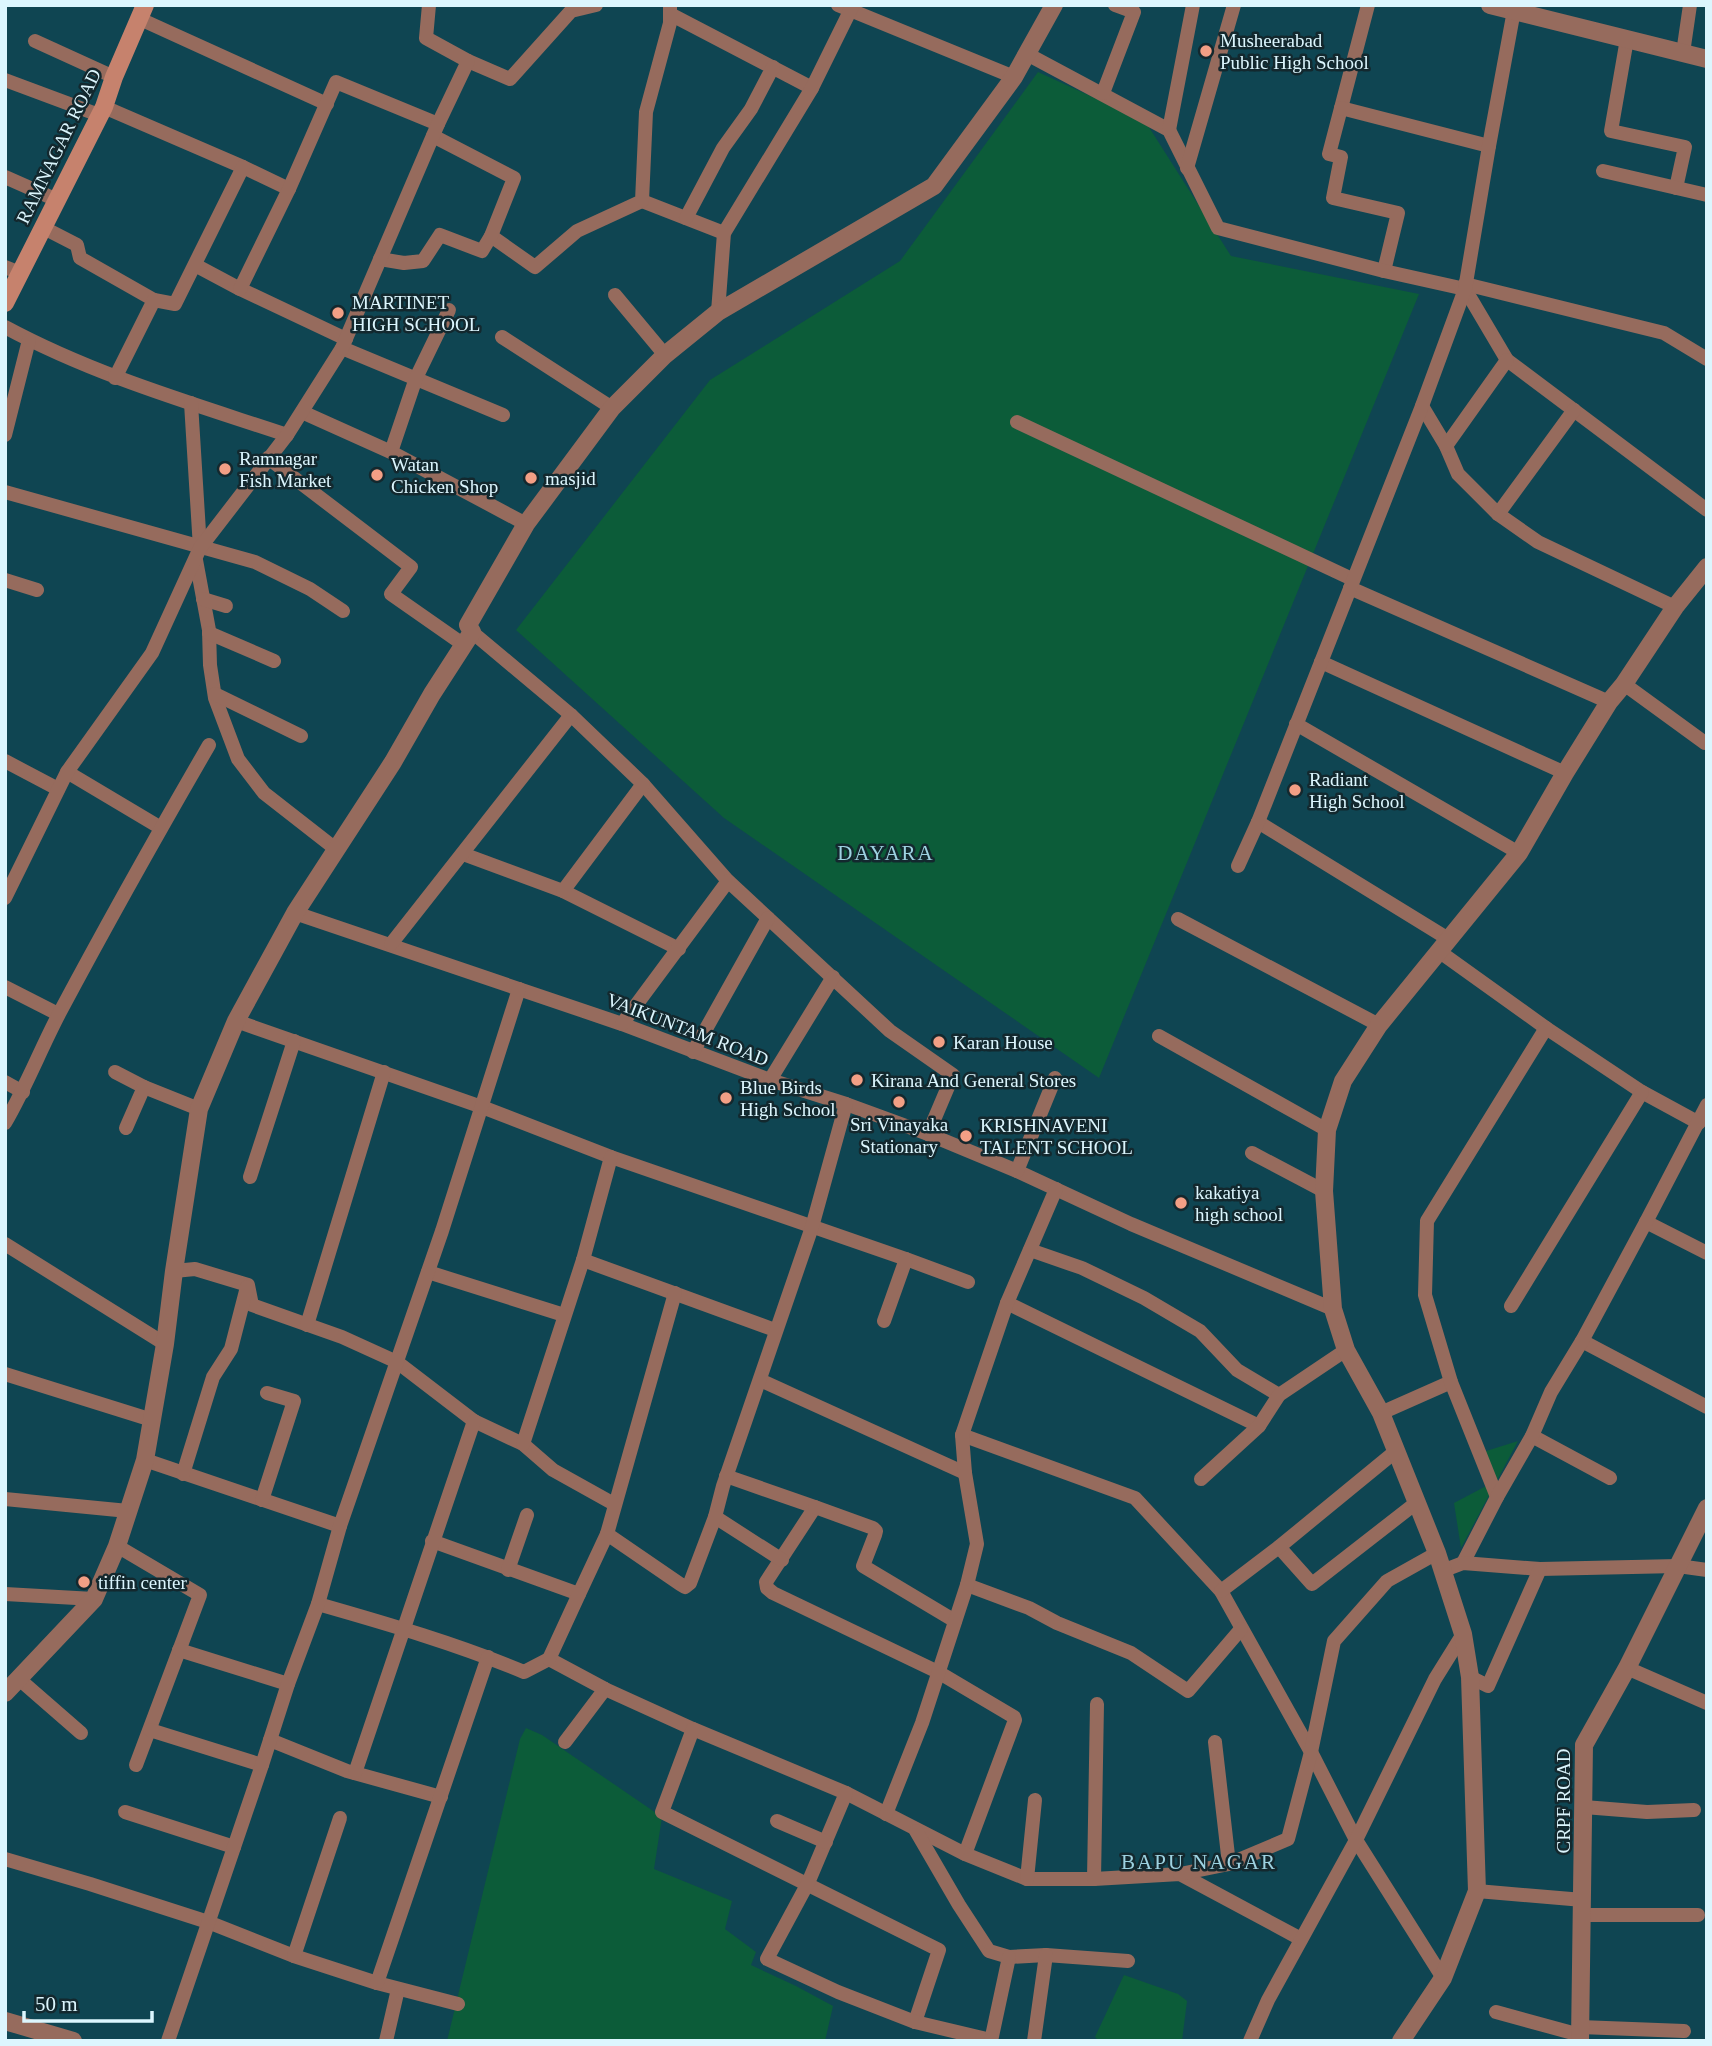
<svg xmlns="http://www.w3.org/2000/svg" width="1712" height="2046" font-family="Georgia,serif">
	<rect width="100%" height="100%" fill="#0f4552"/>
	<g fill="#0c5c39">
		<path d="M1038,72L1145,121L1231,256L1419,294L1099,1078L724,818L516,630L710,380L900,261Z"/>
		<path d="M1518,1441L1461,1548L1454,1503L1490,1484L1483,1452Z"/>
		<path d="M526,1728L542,1735L662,1817L654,1869L732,1901L725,1929L756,1952L751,1965L796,1986L833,2006L825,2041H447L520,1739Z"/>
		<path d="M1124,1975L1178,1994L1187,2001L1182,2041H1099L1095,2037Z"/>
	</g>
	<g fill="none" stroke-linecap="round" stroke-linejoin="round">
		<g stroke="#966b5d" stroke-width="14">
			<path d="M838,5L1014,77"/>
			<path d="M1368,5L1329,154L1341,157L1333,198L1398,213L1384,271"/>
			<path d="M670,14L812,88"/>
			<path d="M140,19L327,104"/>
			<path d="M1627,39L1611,131L1685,147L1676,188"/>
			<path d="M35,41L114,77"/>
			<path d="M1683,53L1690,5"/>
			<path d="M1027,54L1169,130L1218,228L1384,271L1465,289L1507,360L1707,510"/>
			<path d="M468,61L510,79L571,11L596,5"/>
			<path d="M5,80L99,115"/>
			<path d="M1103,93L1134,12L1115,5"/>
			<path d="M104,107L243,167L289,189"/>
			<path d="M1341,108L1489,146"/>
			<path d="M1169,130L1193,5"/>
			<path d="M1187,168L1234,5"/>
			<path d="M1603,171L1707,195"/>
			<path d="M5,177L57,200"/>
			<path d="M642,201L724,233"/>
			<path d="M686,218L723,148L751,109L773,67"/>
			<path d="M42,227L77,245L80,258L154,300"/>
			<path d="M491,236L535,267L577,231L642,201L646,112L670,23V5"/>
			<path d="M380,259L404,263L423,261L440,235L482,251L491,236L514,178L433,136"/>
			<path d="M195,265L240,289L346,339"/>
			<path d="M5,267L20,273"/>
			<path d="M1465,284L1664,333L1707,359"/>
			<path d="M240,289L289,189L336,82L438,124"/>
			<path d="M615,295L665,355"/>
			<path d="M718,312L724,233L812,88L853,5"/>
			<path d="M5,327C94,375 191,403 287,435"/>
			<path d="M502,337L612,408"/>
			<path d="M342,348L503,415"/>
			<path d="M115,378L154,300L175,304L243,167"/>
			<path d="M191,403L200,548"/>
			<path d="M1422,406L1446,446L1458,474L1498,514L1538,542L1675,607"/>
			<path d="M302,412L391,452L526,524"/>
			<path d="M1017,422L1352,579"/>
			<path d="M5,435L29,340"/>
			<path d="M1446,446L1507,360"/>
			<path d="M391,452L416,378L449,310"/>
			<path d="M268,458L411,567L391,594L464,645"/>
			<path d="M5,492L255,562L310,589L343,611"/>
			<path d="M1498,514L1574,410"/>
			<path d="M196,560L209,630L210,665L215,698L238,759L264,793L337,850"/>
			<path d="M5,580L37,590"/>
			<path d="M1350,588L1609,702"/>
			<path d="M203,599L226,606"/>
			<path d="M472,632L571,715L643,784L728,881L890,1031L953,1075L928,1134"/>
			<path d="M209,633L274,661"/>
			<path d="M1321,662L1565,773"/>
			<path d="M1624,684L1705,743"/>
			<path d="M215,694L301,736"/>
			<path d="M1296,724L1519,853"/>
			<path d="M5,761L58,789"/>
			<path d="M67,772L161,828"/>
			<path d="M1258,822L1450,940"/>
			<path d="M463,854L563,891L679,949"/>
			<path d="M1238,866L1258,822L1422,406L1465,289L1489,146L1515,5"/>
			<path d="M563,891L643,784"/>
			<path d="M5,898L67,772L152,653L200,548L287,435L342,348L438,124L468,61L426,38L429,5"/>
			<path d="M295,913L622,1024L770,1080L846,1104L928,1134L1017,1171L1131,1224L1333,1309"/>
			<path d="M1178,919L1379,1025"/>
			<path d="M391,944L571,715"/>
			<path d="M1440,952L1546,1028L1642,1092L1699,1123"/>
			<path d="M5,987L58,1014"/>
			<path d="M236,1021L482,1107L611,1157L906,1259L968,1282"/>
			<path d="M622,1024L728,881"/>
			<path d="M1159,1036L1327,1130"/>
			<path d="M693,1052L768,918"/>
			<path d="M115,1072L144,1087L199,1109"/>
			<path d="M770,1080L833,977"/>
			<path d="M5,1082L23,1092"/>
			<path d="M5,1123C26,1087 41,1048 60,1012C108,922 158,833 209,745"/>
			<path d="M126,1128L144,1087"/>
			<path d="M1252,1153L1324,1191"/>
			<path d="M1017,1171L1055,1078"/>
			<path d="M250,1177L294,1041"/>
			<path d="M1646,1222L1707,1253"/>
			<path d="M5,1244L165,1344"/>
			<path d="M1030,1250L1082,1268L1144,1298L1200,1331L1237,1370L1279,1395"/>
			<path d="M583,1260L775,1330"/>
			<path d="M174,1271L195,1269L248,1285L252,1305L342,1337L397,1362L474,1421L523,1444L553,1470L614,1504"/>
			<path d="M428,1272L564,1315"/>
			<path d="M1007,1303L1259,1426"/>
			<path d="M1511,1306L1642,1092"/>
			<path d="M884,1321L906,1259"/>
			<path d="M307,1325L384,1072"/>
			<path d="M1582,1341L1707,1407"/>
			<path d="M5,1374L152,1420"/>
			<path d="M760,1380L965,1473"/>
			<path d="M1381,1413L1451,1382"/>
			<path d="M962,1435L1135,1498L1221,1591L1311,1752L1356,1840L1443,1978"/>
			<path d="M1532,1436L1610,1478"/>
			<path d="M523,1444L583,1260L611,1157"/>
			<path d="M145,1460L340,1526"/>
			<path d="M183,1474L213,1377L231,1349L247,1287"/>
			<path d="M726,1476L815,1507L766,1582L767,1588L773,1593L938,1672L1014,1717L1015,1720L965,1854"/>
			<path d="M1201,1479L1259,1426L1279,1395L1346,1350"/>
			<path d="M1497,1497L1451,1382L1425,1295L1427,1221L1546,1028"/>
			<path d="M5,1499L128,1511"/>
			<path d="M262,1500L294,1401L267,1393"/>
			<path d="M815,1507L873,1528L876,1531L875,1535L863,1566L955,1621"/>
			<path d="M715,1517L782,1560"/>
			<path d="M607,1534L680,1584L685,1587L690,1583L715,1517L723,1486L812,1227L846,1104"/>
			<path d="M432,1541L579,1594L607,1534L675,1293"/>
			<path d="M117,1546L200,1595L136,1765"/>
			<path d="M1279,1547L1312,1584L1416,1503"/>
			<path d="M1463,1563L1497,1497L1532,1436L1551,1392L1582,1341L1646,1222L1707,1105"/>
			<path d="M508,1570L527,1515"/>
			<path d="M1442,1571L1463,1563L1540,1569L1678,1566L1707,1570"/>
			<path d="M967,1585L1029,1608L1057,1623L1131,1653L1188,1691L1241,1629"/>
			<path d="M1221,1591L1279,1547L1396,1451"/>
			<path d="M5,1594L94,1599"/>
			<path d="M318,1604C388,1624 457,1644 524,1672L549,1659L605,1689L693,1729L846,1793L965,1854L1027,1879H1094L1180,1874L1301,1939"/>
			<path d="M179,1650L288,1684"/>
			<path d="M549,1659L579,1594"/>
			<path d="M1627,1668L1707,1703"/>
			<path d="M1470,1677L1488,1686L1540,1569"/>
			<path d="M19,1679L81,1733"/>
			<path d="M693,1729L662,1812L939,1950L915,2022"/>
			<path d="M150,1730L262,1765"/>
			<path d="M270,1740L347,1771L441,1797"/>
			<path d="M565,1742L605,1689"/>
			<path d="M1215,1742L1229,1864"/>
			<path d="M355,1773L474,1421"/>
			<path d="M846,1793L808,1883L767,1959L838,1992L915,2022L991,2040"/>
			<path d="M1584,1807L1647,1812L1694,1810"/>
			<path d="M125,1812L234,1847"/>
			<path d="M886,1814L922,1723L967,1585L977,1544L965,1473L962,1435L1007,1303L1056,1189"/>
			<path d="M777,1821L826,1842"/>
			<path d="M916,1831L959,1905L989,1951L1009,1957L1046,1955L1128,1961"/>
			<path d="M5,1859L90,1884L208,1922L294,1956L377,1983L458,2004"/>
			<path d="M1180,1874L1229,1864L1288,1839L1311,1752L1334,1641L1387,1581L1437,1553"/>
			<path d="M1027,1879L1035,1800"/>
			<path d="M1094,1879L1097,1704"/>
			<path d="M1477,1891L1583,1900"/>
			<path d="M1582,1915H1698"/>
			<path d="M294,1956L340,1818"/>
			<path d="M377,1983L488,1657"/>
			<path d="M1496,2012L1580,2035"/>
			<path d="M1580,2027L1684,2031"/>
			<path d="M168,2041L262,1765L288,1684L318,1604L340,1526L442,1231L519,989"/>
			<path d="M386,2041L398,1989"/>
			<path d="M991,2041L1009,1957"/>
			<path d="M1034,2041L1046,1955"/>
			<path d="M1250,2041L1268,2000L1356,1840L1435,1679L1463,1634"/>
		</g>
		<g stroke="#966b5d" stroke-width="18">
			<path d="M1490,5L1707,59"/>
			<path d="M5,1693L94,1599L117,1546L145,1460L165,1344L174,1271L199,1109L236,1021L295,913L393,762L432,694L472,632L468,625L526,524L612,408L665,355L718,312L934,186L1014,77L1054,5"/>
			<path d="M5,2021L73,2041"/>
			<path d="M1401,2041L1443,1978L1477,1891L1470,1677L1463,1634L1437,1553L1381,1413L1346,1350L1333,1309L1324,1191L1327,1130L1343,1081L1379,1025L1519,853L1565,773L1609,702L1624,684L1675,607L1707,567"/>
			<path d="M1580,2041L1584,1745L1627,1668L1707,1508"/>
		</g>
		<path stroke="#c6826d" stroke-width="18" d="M5,303L104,107L114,77L145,5"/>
	</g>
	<g fill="#f39f85" stroke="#13282e" stroke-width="2.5">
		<circle cx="1206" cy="51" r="7"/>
		<circle cx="338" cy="313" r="7"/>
		<circle cx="225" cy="469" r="7"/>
		<circle cx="377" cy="475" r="7"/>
		<circle cx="531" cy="478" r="7"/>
		<circle cx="1295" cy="790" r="7"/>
		<circle cx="939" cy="1042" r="7"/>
		<circle cx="857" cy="1080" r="7"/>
		<circle cx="726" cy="1098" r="7"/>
		<circle cx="899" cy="1102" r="7"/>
		<circle cx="966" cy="1136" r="7"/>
		<circle cx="1181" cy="1203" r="7"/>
		<circle cx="84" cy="1582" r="7"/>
	</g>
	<g text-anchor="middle" stroke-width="5" stroke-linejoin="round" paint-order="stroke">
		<g font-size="19" fill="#dcf6fe" stroke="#13282e" text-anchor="start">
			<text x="1220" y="47">Musheerabad<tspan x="1220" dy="22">Public High School</tspan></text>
			<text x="352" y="309">MARTINET<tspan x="352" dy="22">HIGH SCHOOL</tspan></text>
			<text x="239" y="465">Ramnagar<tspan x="239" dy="22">Fish Market</tspan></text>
			<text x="391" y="471">Watan<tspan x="391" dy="22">Chicken Shop</tspan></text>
			<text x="545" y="485">masjid</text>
			<text x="1309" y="786">Radiant<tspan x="1309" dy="22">High School</tspan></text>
			<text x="953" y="1049">Karan House</text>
			<text x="871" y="1087">Kirana And General Stores</text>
			<text x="740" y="1094">Blue Birds<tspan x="740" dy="22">High School</tspan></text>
			<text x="899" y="1131" text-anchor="middle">Sri Vinayaka<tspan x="899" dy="22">Stationary</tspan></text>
			<text x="980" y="1132">KRISHNAVENI<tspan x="980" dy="22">TALENT SCHOOL</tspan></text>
			<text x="1195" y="1199">kakatiya<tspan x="1195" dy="22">high school</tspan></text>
			<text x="98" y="1589">tiffin center</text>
		</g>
		<g font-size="19" fill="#dcf6fe" stroke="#13282e">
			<text transform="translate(58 146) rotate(-64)" y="7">RAMNAGAR ROAD</text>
			<text transform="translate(688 1029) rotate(21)" y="7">VAIKUNTAM ROAD</text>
			<text transform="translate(1563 1801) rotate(-90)" y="7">CRPF ROAD</text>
		</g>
		<g font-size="21" letter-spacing="2" fill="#9dd2e1" stroke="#13282e">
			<text x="886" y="860">DAYARA</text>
			<text x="1199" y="1869">BAPU NAGAR</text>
		</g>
	</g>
	<rect width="1712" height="2046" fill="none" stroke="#dcf6fe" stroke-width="14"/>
	<path d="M24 2011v10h128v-10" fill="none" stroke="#dcf6fe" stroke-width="3.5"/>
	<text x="35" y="2011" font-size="21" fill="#dcf6fe" stroke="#13282e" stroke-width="5" paint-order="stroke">50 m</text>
</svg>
